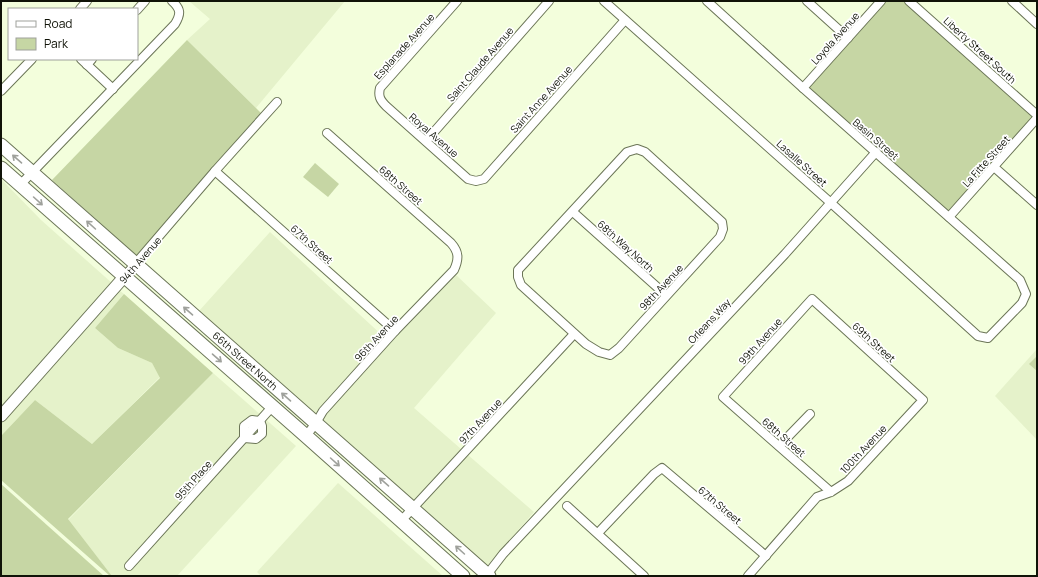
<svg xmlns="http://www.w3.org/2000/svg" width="1038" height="577" font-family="Manrope,sans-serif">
	<rect width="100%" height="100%" fill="#f3fedc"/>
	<g fill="#e5f2ca">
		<path d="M189,1H345L256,108L187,40L210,19Z"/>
		<path d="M1,179L41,220L113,284L1,409Z"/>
		<path d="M270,232L384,337L319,408L315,415L199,311Z"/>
		<path d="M456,275L496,313L414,408L461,449L413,502L322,421L326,414L399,334Z"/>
		<path d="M119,290L124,294L95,328L118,348L152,363L160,377L92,444L35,400L1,436V423Z"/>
		<path d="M1037,349V440L995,396Z"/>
		<path d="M213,373L296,446L177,576H112L68,520Z"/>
		<path d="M468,455L534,512L486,567L419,508Z"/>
		<path d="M338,483L443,576H261L257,572Z"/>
	</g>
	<g fill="#c6d6a4">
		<path d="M877,1H914L1037,112L950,219L799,87Z"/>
		<path d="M187,40L261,113L209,171L137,256L52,180Z"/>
		<path d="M315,163L339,184L328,197L303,177Z"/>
		<path d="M124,294L213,373L68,519L112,576H110L1,480V436L35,400L92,444L160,378L152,363L118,348L95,328Z"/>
		<path d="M1037,356V371L1029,364Z"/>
		<path d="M1,484L104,576H1Z"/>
	</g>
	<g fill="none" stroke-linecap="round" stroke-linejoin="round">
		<g stroke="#6b7557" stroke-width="10">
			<g id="street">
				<path d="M457,1L380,88C378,96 380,100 386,106L468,179L476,181L484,179L625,20"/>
				<path d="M604,1L831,203L978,336L988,338L1022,303L1026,294L1020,280L803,88L707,1"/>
				<path d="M807,1L848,38"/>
				<path d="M909,1L1037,115"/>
				<path d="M1012,1L1037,24"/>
				<path d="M80,9L87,1"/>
				<path d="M137,10L145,1"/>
				<path d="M81,59L113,89"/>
				<path d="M87,65L92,59"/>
				<path d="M803,88L881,1"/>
				<path d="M1,91L32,59"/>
				<path d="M426,141L549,1"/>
				<path d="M637,149L645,152L722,222L723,229L720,237L619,348L610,355L599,352L586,344L521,285L518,277V270L627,152Z"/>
				<path d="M994,167L1037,205"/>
				<path d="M215,171L395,331"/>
				<path d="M20,185L175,24C181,14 181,9 172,1"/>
				<path d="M573,212L666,295"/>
				<path d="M949,217L1037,118"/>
				<path d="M124,277L215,171L277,102"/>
				<path d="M252,420L260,421L262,426V434L256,439L244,438V426Z"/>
				<path d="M306,436L316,423L323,411L395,331L454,270C459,259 459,252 451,243L327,133"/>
				<path d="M779,446L810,414"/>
				<path d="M567,506L644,576"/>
				<path d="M401,521L574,334"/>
				<path d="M598,533L654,474L662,468L766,556"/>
				<path d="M129,566L272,407"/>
				<path d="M486,576L503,554L785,254L876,152"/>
				<path d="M748,576L817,497L831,492L848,481L923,400L812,299L723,397L831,492"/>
			</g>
		</g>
		<g stroke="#6b7557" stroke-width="13">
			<path id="secondary" d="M1,416L124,277"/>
		</g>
		<g stroke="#6b7557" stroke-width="15">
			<g id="primary">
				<path id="s1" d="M1,145L489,576"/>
				<path d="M1,168L306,436L463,576"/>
			</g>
		</g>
		<use href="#street" stroke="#fff" stroke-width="8"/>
		<use href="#secondary" stroke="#fff" stroke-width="11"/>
		<use href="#primary" stroke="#fff" stroke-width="13"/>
	</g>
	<defs><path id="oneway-shaft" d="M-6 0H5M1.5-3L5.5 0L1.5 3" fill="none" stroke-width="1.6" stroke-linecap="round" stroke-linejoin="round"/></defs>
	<g stroke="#9fa19c">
		<use href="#oneway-shaft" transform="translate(17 159) rotate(-139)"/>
		<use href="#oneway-shaft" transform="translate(38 201) rotate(42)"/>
		<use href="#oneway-shaft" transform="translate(91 225) rotate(-138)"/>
		<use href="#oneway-shaft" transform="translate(188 311) rotate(-139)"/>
		<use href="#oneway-shaft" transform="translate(217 358) rotate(41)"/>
		<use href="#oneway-shaft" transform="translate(286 397) rotate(-139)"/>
		<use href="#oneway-shaft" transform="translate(335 462) rotate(42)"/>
		<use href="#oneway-shaft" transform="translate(384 482) rotate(-139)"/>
		<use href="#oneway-shaft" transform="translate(460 550) rotate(-138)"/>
	</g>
	<g text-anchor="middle" stroke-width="3.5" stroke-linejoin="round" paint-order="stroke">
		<g font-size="10" fill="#101308" stroke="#fff">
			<text transform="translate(835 38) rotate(-48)" y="4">Loyola Avenue</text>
			<text transform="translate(404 46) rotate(-48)" y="4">Esplanade Avenue</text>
			<text transform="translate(980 50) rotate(42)" y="4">Liberty Street South</text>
			<text transform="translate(480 64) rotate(-49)" y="4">Saint Claude Avenue</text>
			<text transform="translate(541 99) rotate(-48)" y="4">Saint Anne Avenue</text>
			<text transform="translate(434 135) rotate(41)" y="4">Royal Avenue</text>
			<text transform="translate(876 139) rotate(41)" y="4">Basin Street</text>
			<text transform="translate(986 161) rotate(-48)" y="4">La Fitte Street</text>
			<text transform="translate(802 163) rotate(42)" y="4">Lasalle Street</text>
			<text transform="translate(401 185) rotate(41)" y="4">68th Street</text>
			<text transform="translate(312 244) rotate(42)" y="4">67th Street</text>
			<text transform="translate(626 246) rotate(42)" y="4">68th Way North</text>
			<text transform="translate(140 260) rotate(-49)" y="4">94th Avenue</text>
			<text transform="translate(661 287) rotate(-47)" y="4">98th Avenue</text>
			<text transform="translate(709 321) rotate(-47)" y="4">Orleans Way</text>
			<text transform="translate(376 338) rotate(-47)" y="4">96th Avenue</text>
			<text transform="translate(760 341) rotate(-48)" y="4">99th Avenue</text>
			<text transform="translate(874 342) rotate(42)" y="4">69th Street</text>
			<text dy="4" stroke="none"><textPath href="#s1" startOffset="326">66th Street North</textPath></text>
			<text transform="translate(480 421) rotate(-47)" y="4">97th Avenue</text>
			<text transform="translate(784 437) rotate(41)" y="4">68th Street</text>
			<text transform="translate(863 449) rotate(-47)" y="4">100th Avenue</text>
			<text transform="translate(193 480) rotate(-48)" y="4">95th Place</text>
			<text transform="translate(720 505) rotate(40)" y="4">67th Street</text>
		</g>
	</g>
	<rect width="1038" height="577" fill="none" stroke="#101308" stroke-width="4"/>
	<rect x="8" y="8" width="130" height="52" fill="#ffffff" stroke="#9fa19c"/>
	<rect x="16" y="21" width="20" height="6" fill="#ffffff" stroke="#9fa19c"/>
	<text x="44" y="28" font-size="12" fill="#101308">Road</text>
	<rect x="16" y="38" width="20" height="12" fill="#c6d6a4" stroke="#9fa19c"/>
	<text x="44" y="48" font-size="12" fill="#101308">Park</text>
</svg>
